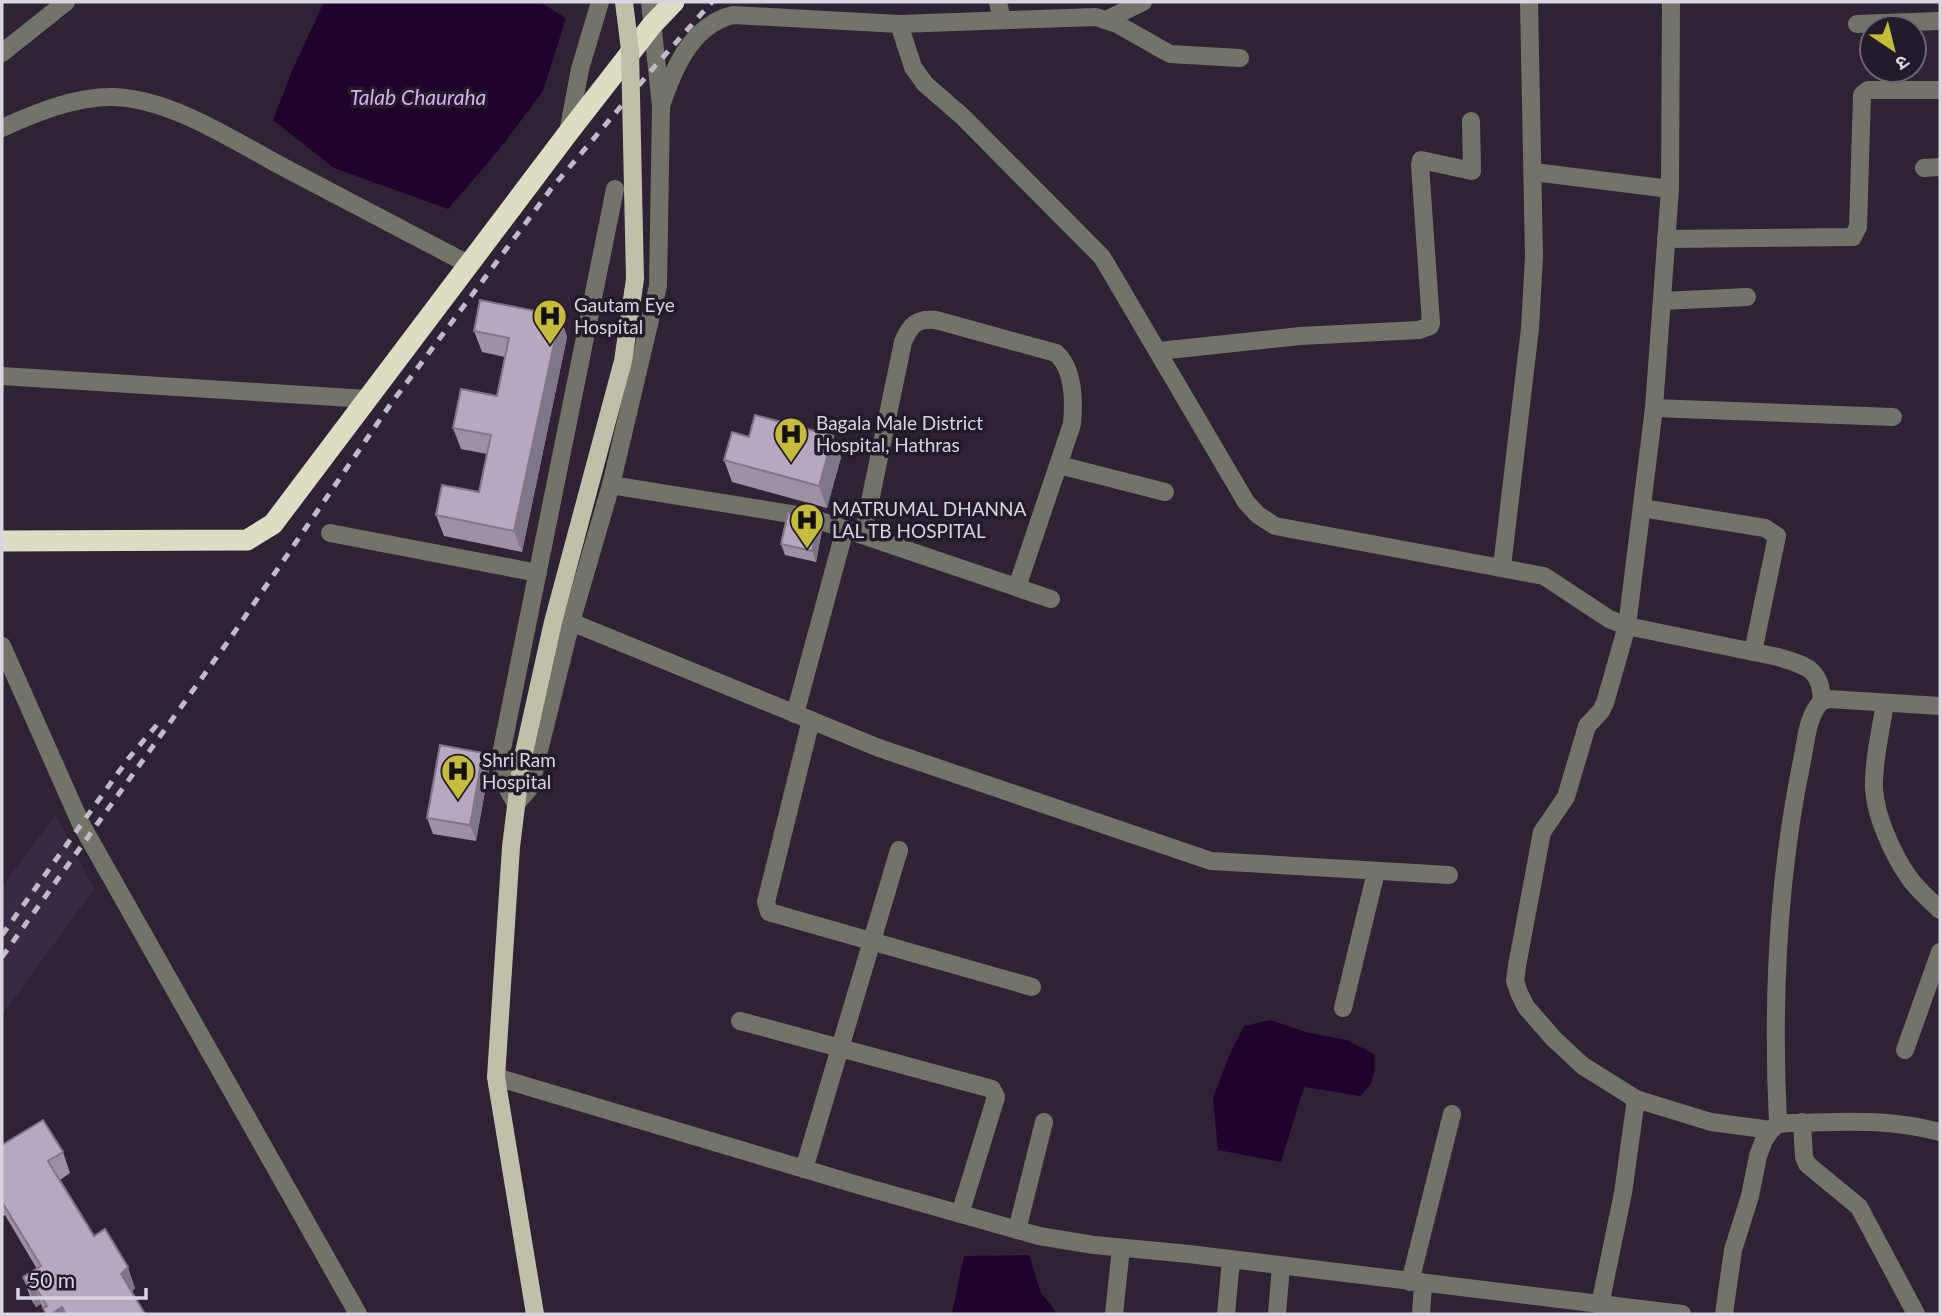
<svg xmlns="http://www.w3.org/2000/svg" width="1942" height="1316" font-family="Lato,'Noto Sans Devanagari',sans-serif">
	<rect width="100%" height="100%" fill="#2d2334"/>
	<path fill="#382b41" d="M56,815L94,889L2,1015V887Z"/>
	<g fill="#1f032d">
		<path d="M324,2H540L566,18L543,91L498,151L448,209L334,168L273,120L292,71Z"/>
		<path d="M1270,1020L1309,1033L1347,1040L1374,1054C1376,1073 1374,1083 1360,1096L1304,1087L1281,1162L1218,1150L1213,1098L1229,1056L1244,1026Z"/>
		<path d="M1029,1255L1041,1293L1055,1310V1314H952L964,1256Z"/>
	</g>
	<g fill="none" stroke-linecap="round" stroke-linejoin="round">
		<g stroke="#737369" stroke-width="18">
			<path d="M998,2L1002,20"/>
			<path d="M1671,2L1670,189L1654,408L1627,626L1605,703L1601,711L1587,726L1566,797L1542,832L1517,966L1515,981L1519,993L1526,1007L1554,1039L1583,1066L1636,1099L1711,1122L1771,1130"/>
			<path d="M1108,19L1143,2"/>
			<path d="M899,24L913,67L925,84L962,116L1102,257L1246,502L1258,515L1275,526L1544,576L1609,619L1627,626L1778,657C1806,666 1821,668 1822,701"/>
			<path d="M1857,24L1940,21"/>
			<path d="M2,53L66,2"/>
			<path d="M661,106C673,70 691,25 733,15L899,24L1096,17L1117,24L1170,54L1240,58"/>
			<path d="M2,128C35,113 76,96 114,97C172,99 234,141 285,168C346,200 407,232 468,264"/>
			<path d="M568,133L580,69L600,2"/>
			<path d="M1924,168L1940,167"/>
			<path d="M1534,172L1670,189"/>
			<path d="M615,189L500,759L505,784L516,804L528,790L531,783L571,622L879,748L1211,861L1449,875"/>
			<path d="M1666,239L1853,237L1858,227L1862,95L1868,90H1940"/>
			<path d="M1662,301L1747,297"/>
			<path d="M1159,351L1300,336L1419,330L1430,326L1431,323L1420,165L1421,160L1472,171L1471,121"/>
			<path d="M2,376L367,399"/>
			<path d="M1654,408L1893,417"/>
			<path d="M1059,465L1165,492"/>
			<path d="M611,485L809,517L1051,599"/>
			<path d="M1642,508L1765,528L1777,536L1753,652"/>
			<path d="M330,533L538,573"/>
			<path d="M863,535L903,342C910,325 917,318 936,320L1056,353C1074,369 1074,402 1072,424L1017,587"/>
			<path d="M1502,567L1530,328L1534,257L1529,2"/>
			<path d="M571,622L611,485L658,286L661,106L650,2"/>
			<path d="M2,646L81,824L358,1314"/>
			<path d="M1885,703C1881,730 1873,761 1874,789C1876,818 1893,855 1910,879C1919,891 1930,900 1940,910"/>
			<path d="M795,714L845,529"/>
			<path d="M811,720L766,902L769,912L1032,987"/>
			<path d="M1343,1008L1376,872"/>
			<path d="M740,1021L992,1089L996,1097L960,1214"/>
			<path d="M1905,1050L1940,952"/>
			<path d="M496,1077L858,1185L1039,1236L1094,1245L1189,1254L1682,1314"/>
			<path d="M1802,1122L1804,1157L1807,1164L1859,1207L1916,1314"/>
			<path d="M1778,1124C1772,1002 1777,881 1802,761C1806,742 1807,715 1822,701L1829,699L1940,706"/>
			<path d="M804,1169L899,850"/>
			<path d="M1017,1230L1044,1122"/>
			<path d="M1410,1282L1452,1114"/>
			<path d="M1600,1305L1623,1193L1636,1099"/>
			<path d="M1114,1314L1121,1248"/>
			<path d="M1226,1314L1231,1260"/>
			<path d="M1277,1314L1281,1266"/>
			<path d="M1421,1314L1423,1284"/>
			<path d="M1724,1314L1733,1250L1750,1196L1758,1156L1764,1140L1771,1130L1778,1124L1789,1123C1845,1122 1885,1118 1940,1132"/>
		</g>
		<path stroke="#c0bfaa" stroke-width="18" d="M521,766L511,847L496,1077L535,1314"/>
		<path stroke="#deddc4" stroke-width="21" d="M2,541L247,540L273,524L568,133L652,25L674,2"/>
		<g stroke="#c0bac6" stroke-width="5" stroke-dasharray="9 9" stroke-linecap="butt">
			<path d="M2,935L128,759L161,720"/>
			<path d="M2,957L229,640L390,405L551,189L656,65L712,2"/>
		</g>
		<path stroke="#c0bfaa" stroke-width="18" d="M521,766L553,622L623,361L635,279L630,50L624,2"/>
	</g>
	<g fill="#9d91a4">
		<path d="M560,316L567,337L522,552L444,536L436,515L479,492L487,454L461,449L453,428L497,396L505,357L482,352L474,331Z"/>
		<path d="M749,437L841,457L827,508L732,482L724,460Z"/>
		<path d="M822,530L816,562L785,555L781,544Z"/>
		<path d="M483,753L489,769L476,841L433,834L427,818Z"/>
		<path d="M2,1145L63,1152L70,1173L60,1180L94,1236L135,1288L132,1292L145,1314H45L41,1304L36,1307L31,1299L23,1277L37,1269L5,1215L2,1217Z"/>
	</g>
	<g fill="#7f7686">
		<path d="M560,316L567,337L522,552L514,531Z"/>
		<path d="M833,436L841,457L827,508L819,486Z"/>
		<path d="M818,520L822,530L816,562L812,551Z"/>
		<path d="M483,753L489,769L476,841L470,825Z"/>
		<path d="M128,1267L135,1288L128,1295L121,1274Z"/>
		<path d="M33,1283L41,1304L36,1307L28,1286Z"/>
		<path d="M62,1307L64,1314H51Z"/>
	</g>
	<g fill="#b6a9bf" stroke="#7f7686" stroke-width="2">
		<path d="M480,300L560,316L514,531L436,515L442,485L479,492L491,435L453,428L461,389L497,396L509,338L474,331Z"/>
		<path d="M755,415L833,436L819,486L724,460L732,432L749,437Z"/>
		<path d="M788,513L818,520L812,551L781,544Z"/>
		<path d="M440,745L483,753L470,825L427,818Z"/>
		<path d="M43,1120L63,1152L48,1161L94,1236L105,1229L128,1267L121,1274L145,1314H66L62,1307L51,1314H46L43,1308L47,1306L33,1283L28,1286L23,1277L41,1266L2,1202V1145Z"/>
	</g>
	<defs>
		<g id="hospital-pin" transform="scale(1.75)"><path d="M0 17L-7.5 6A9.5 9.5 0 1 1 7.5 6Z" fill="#c6bc3c" stroke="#231a2a"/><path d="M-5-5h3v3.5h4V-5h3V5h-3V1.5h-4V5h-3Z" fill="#111"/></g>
	</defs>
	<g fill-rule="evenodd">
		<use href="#hospital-pin" x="550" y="316"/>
		<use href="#hospital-pin" x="791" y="434"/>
		<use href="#hospital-pin" x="807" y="520"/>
		<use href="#hospital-pin" x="458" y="771"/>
	</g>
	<g text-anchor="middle" stroke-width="7" stroke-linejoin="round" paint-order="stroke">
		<g font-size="19" fill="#dad4df" stroke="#231a2a" text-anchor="start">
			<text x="574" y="312">Gautam Eye<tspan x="574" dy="22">Hospital</tspan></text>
			<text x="816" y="430">Bagala Male District<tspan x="816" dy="22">Hospital, Hathras</tspan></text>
			<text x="832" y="516">MATRUMAL DHANNA<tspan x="832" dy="22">LAL TB HOSPITAL</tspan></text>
			<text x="482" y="767">Shri Ram<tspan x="482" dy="22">Hospital</tspan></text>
		</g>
		<g font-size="21" font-style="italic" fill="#d8adf4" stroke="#231a2a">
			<text x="418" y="105">Talab Chauraha</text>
		</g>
	</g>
	<rect width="1942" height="1316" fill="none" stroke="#dad4df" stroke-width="7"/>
	<g transform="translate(1893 49) rotate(145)"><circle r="33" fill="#231a2a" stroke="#6c6472" stroke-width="2"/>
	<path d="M0-5L12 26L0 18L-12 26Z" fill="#c6bc3c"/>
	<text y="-10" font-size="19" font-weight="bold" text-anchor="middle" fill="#dad4df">उ</text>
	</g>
	<path d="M18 1288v10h128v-10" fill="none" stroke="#dad4df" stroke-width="3.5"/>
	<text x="28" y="1288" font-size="21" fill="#dad4df" stroke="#231a2a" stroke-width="5" paint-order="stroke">50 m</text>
</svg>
